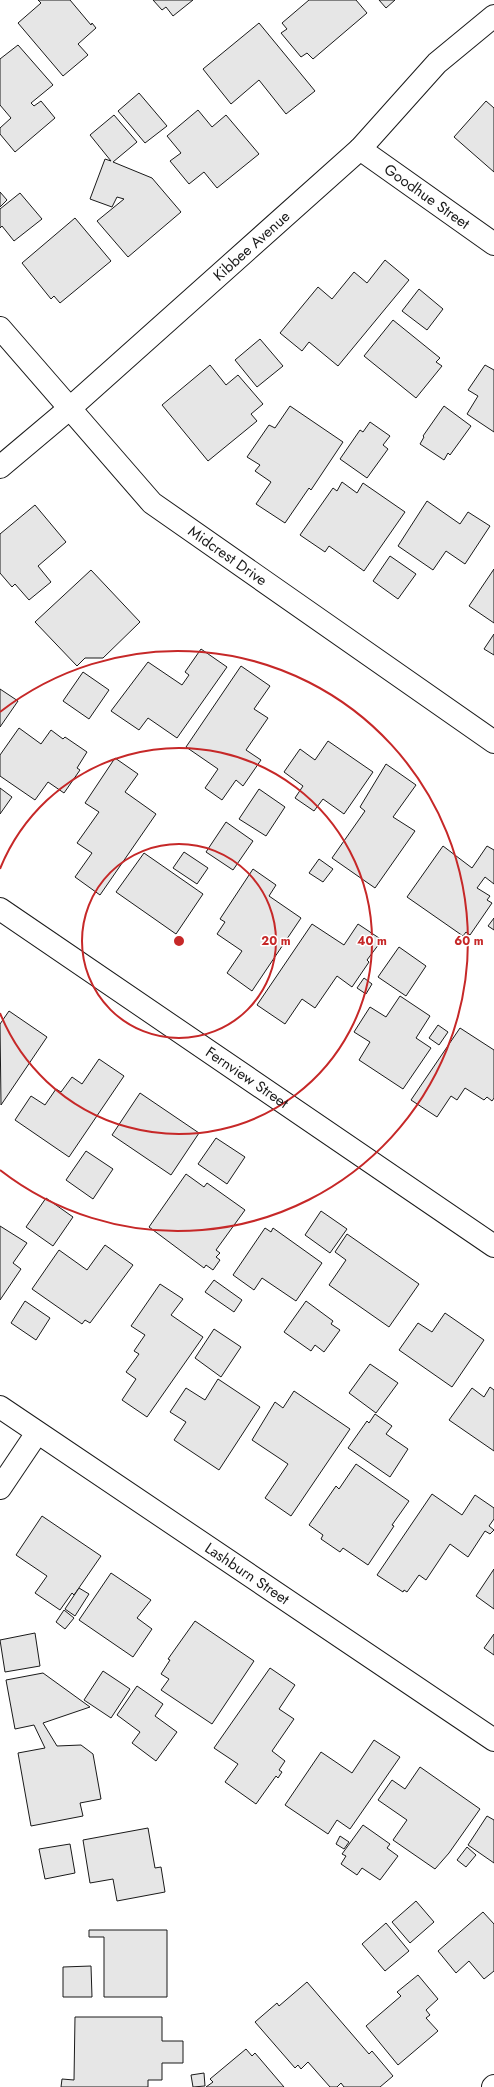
<svg xmlns="http://www.w3.org/2000/svg" width="494" height="2087" font-family="Jost,sans-serif">
	<rect width="100%" height="100%" fill="#fff"/>
	<g fill="#e6e6e6" stroke="#1a1a1a">
		<path d="M38,0H70L91,25L92,23L96,28L78,44L88,55L63,76L18,23L41,3Z"/>
		<path d="M153,0H193L173,16L166,7L162,10Z"/>
		<path d="M309,0H356L367,13L313,59L307,53L301,57L281,33L287,29L282,23Z"/>
		<path d="M379,0H395L386,8Z"/>
		<path d="M259,23L315,91L286,114L259,80L231,104L203,69Z"/>
		<path d="M18,45L53,85L31,103L34,106L41,101L55,118L15,152L0,134V128L11,118L0,105V59Z"/>
		<path d="M139,93L167,126L145,143L118,111Z"/>
		<path d="M486,101L494,108V172L454,137Z"/>
		<path d="M198,110L212,127L226,115L259,154L217,188L204,172L189,184L170,161L181,153L167,136Z"/>
		<path d="M114,115L137,142L113,162L152,178L181,212L128,257L97,221L124,199L117,197L112,207L90,199L105,159L111,161L90,135Z"/>
		<path d="M0,192L7,200L0,207Z"/>
		<path d="M20,193L42,219L14,241L2,226L0,228V209Z"/>
		<path d="M75,218L111,261L60,303L54,296L51,299L22,263Z"/>
		<path d="M385,260L409,280L338,366L309,342L302,351L280,333L318,287L332,299L354,272L367,283Z"/>
		<path d="M419,289L443,309L427,330L402,311Z"/>
		<path d="M393,320L440,358L436,362L442,366L416,398L364,356Z"/>
		<path d="M260,339L283,366L257,387L235,360Z"/>
		<path d="M210,365L226,385L238,375L263,404L251,414L257,421L208,461L162,405Z"/>
		<path d="M485,365L494,370V432L467,414L478,396L468,390Z"/>
		<path d="M290,406L343,442L311,490L309,488L285,523L256,504L271,482L255,471L260,465L247,457L269,425L275,428Z"/>
		<path d="M444,406L471,426L450,455L448,453L444,460L420,444L424,437L423,436Z"/>
		<path d="M370,422L390,436L383,445L388,449L367,478L340,459L360,430L363,432Z"/>
		<path d="M342,482L357,493L363,483L405,512L364,571L329,546L325,552L300,535L333,488L337,491Z"/>
		<path d="M427,501L460,524L468,512L490,526L465,564L446,551L433,570L398,546Z"/>
		<path d="M35,505L66,542L38,566L51,582L29,600L15,584L12,587L0,573V534Z"/>
		<path d="M390,556L416,574L398,599L373,581Z"/>
		<path d="M494,569V623L469,606Z"/>
		<path d="M91,570L140,622L103,658H85L77,666L35,622Z"/>
		<path d="M494,634V655L484,649Z"/>
		<path d="M201,649L227,667L177,738L148,718L139,730L111,711L148,662L182,685L189,675L185,672Z"/>
		<path d="M241,666L270,686L254,709L268,718L246,750L261,760L243,786L236,780L222,800L205,788L218,769L186,747Z"/>
		<path d="M83,672L109,690L89,719L63,701Z"/>
		<path d="M0,689L18,701L0,727Z"/>
		<path d="M19,728L41,744L51,730L63,739L65,737L87,752L77,768L80,770L64,793L48,782L35,800L0,776V755Z"/>
		<path d="M328,741L373,772L344,814L323,799L314,811L295,798L303,786L284,772L300,749L315,760Z"/>
		<path d="M115,758L138,774L125,792L156,814L100,895L75,877L92,853L77,843L99,812L85,803Z"/>
		<path d="M386,764L416,785L393,817L415,831L375,888L332,858L365,811L360,807Z"/>
		<path d="M0,788L12,797L0,814Z"/>
		<path d="M259,789L285,807L266,836L239,819Z"/>
		<path d="M226,822L253,841L233,870L206,852Z"/>
		<path d="M443,846L472,868L487,846L494,850V884L485,877L477,888L490,896L487,900L492,903L470,935L466,932L463,936L407,897Z"/>
		<path d="M184,852L208,868L197,884L173,868Z"/>
		<path d="M144,853L203,894L176,934L116,892Z"/>
		<path d="M319,859L333,869L323,882L309,873Z"/>
		<path d="M253,869L276,885L269,896L301,918L252,991L227,973L242,951L217,934L225,922L220,919Z"/>
		<path d="M494,918V930L488,926Z"/>
		<path d="M312,924L344,945L358,924L382,940L367,960L369,962L352,987L337,976L315,1008L302,999L285,1024L257,1005Z"/>
		<path d="M399,947L426,966L406,996L378,977Z"/>
		<path d="M364,978L372,984L366,994L357,988Z"/>
		<path d="M400,996L430,1016L416,1038L431,1048L403,1089L359,1060L370,1042L354,1032L370,1007L386,1017Z"/>
		<path d="M9,1011L47,1037L1,1105L0,1024Z"/>
		<path d="M438,1025L448,1032L439,1045L429,1038Z"/>
		<path d="M460,1028L494,1050V1098L492,1101L487,1097L484,1100L465,1088L457,1100L451,1096L437,1117L411,1100Z"/>
		<path d="M99,1059L124,1076L69,1157L15,1120L31,1096L45,1105L56,1089L61,1092L72,1077L82,1084Z"/>
		<path d="M140,1093L199,1133L171,1175L112,1135Z"/>
		<path d="M216,1138L245,1157L227,1184L198,1164Z"/>
		<path d="M86,1151L113,1169L93,1199L66,1180Z"/>
		<path d="M186,1174L204,1187L207,1183L245,1210L216,1250L220,1253L216,1257L220,1260L213,1270L206,1265L204,1268L149,1227Z"/>
		<path d="M46,1198L73,1217L53,1246L26,1227Z"/>
		<path d="M321,1211L347,1229L330,1253L305,1235Z"/>
		<path d="M0,1226L27,1243L13,1263L21,1269L0,1300Z"/>
		<path d="M265,1228L271,1232L273,1228L322,1263L296,1301L262,1278L254,1290L233,1275Z"/>
		<path d="M347,1234L419,1284L389,1327L329,1285L346,1260L335,1252Z"/>
		<path d="M105,1245L133,1265L90,1323L85,1320L82,1324L32,1289L59,1250L87,1270Z"/>
		<path d="M214,1280L242,1300L234,1312L205,1292Z"/>
		<path d="M160,1284L183,1299L171,1315L203,1337L147,1417L122,1400L136,1379L126,1372L139,1354L134,1351L145,1335L131,1326Z"/>
		<path d="M25,1301L50,1318L36,1340L11,1323Z"/>
		<path d="M306,1301L333,1321L331,1324L340,1330L324,1352L315,1345L311,1351L284,1332Z"/>
		<path d="M445,1313L484,1340L452,1387L399,1350L418,1323L432,1332Z"/>
		<path d="M214,1329L241,1347L221,1377L195,1358Z"/>
		<path d="M370,1364L398,1383L376,1413L349,1393Z"/>
		<path d="M218,1379L260,1407L219,1470L174,1440L186,1422L170,1412L186,1388L205,1400Z"/>
		<path d="M490,1387L494,1390V1451L449,1420L472,1388L484,1397Z"/>
		<path d="M294,1391L350,1429L291,1516L265,1498L288,1464L252,1440L275,1402L283,1408Z"/>
		<path d="M375,1414L392,1426L386,1434L408,1449L390,1477L348,1448L367,1421L369,1423Z"/>
		<path d="M356,1464L409,1501L392,1525L394,1526L368,1565L343,1548L340,1552L321,1539L323,1535L309,1525L336,1486L339,1489Z"/>
		<path d="M432,1494L462,1515L475,1495L494,1508V1519L489,1526L494,1530L490,1534L485,1531L468,1557L450,1544L426,1580L419,1575L407,1592L404,1590L403,1592L377,1575Z"/>
		<path d="M42,1516L101,1556L74,1595L72,1593L60,1610L35,1593L47,1576L16,1555Z"/>
		<path d="M494,1569V1609L476,1596Z"/>
		<path d="M111,1573L151,1600L137,1618L152,1629L133,1657L79,1620Z"/>
		<path d="M79,1588L89,1594L75,1616L65,1609Z"/>
		<path d="M64,1610L74,1618L65,1629L56,1622Z"/>
		<path d="M195,1621L254,1661L212,1724L161,1690L169,1679L161,1674L170,1660L168,1659Z"/>
		<path d="M35,1633L40,1666L5,1672L0,1640Z"/>
		<path d="M494,1634V1655L484,1648Z"/>
		<path d="M270,1668L295,1685L279,1709L294,1719L272,1751L285,1761L279,1770L282,1772L278,1778L276,1776L256,1804L225,1782L238,1764L214,1748Z"/>
		<path d="M103,1671L130,1689L111,1718L84,1700Z"/>
		<path d="M43,1673L90,1707L43,1723L57,1746L81,1745L93,1754L101,1799L80,1803L83,1816L31,1826L18,1753L45,1748L34,1725L15,1729L6,1680Z"/>
		<path d="M137,1686L163,1704L155,1716L177,1732L156,1761L132,1743L140,1732L117,1715Z"/>
		<path d="M374,1740L400,1757L350,1829L337,1820L328,1834L285,1805L321,1752L352,1773Z"/>
		<path d="M420,1767L480,1809L449,1853L435,1869L393,1840L407,1820L378,1800L392,1780L405,1789Z"/>
		<path d="M487,1816L494,1820V1863L468,1845Z"/>
		<path d="M363,1825L390,1844L387,1848L398,1856L380,1880L362,1868L357,1875L341,1864L346,1856L342,1854Z"/>
		<path d="M148,1828L155,1868L161,1867L165,1892L117,1901L113,1879L90,1883L83,1840Z"/>
		<path d="M340,1836L349,1842L344,1849L336,1844Z"/>
		<path d="M70,1844L75,1873L45,1879L39,1849Z"/>
		<path d="M467,1847L476,1855L466,1867L457,1860Z"/>
		<path d="M416,1901L434,1922L410,1943L392,1922Z"/>
		<path d="M483,1912L494,1924V1971L484,1979L469,1961L456,1973L438,1951Z"/>
		<path d="M386,1923L409,1951L385,1971L362,1944Z"/>
		<path d="M89,1930H167V1997H104V1937H89Z"/>
		<path d="M91,1966L92,1997H63V1967Z"/>
		<path d="M418,1975L438,1999L426,2010L430,2015L426,2018L438,2031L398,2065L366,2026L401,1996L397,1992Z"/>
		<path d="M307,1982L369,2054L372,2051L393,2076L380,2087H344L341,2083L337,2087H330L308,2062L301,2069L298,2065L295,2068L255,2022L277,2003L279,2006Z"/>
		<path d="M75,2017H162V2041H183V2063H162V2080H148V2087H61L62,2079L74,2080Z"/>
		<path d="M246,2049L252,2056L255,2053L284,2087H206L213,2082L210,2079Z"/>
		<path d="M204,2073L205,2086L193,2087L191,2075Z"/>
	</g>
	<g fill="none" stroke-linecap="round" stroke-linejoin="round">
		<g stroke="#1a1a1a" stroke-width="24">
			<g id="street">
				<path id="s1" d="M360,149L494,244"/>
				<path id="s2" d="M0,328L152,503L494,742"/>
				<path id="s3" d="M0,467L69,409L360,149L437,63L494,16"/>
				<path id="s4" d="M0,909L494,1246"/>
				<path id="s5" d="M0,1407L494,1740"/>
				<path d="M0,1488L37,1433"/>
			</g>
		</g>
		<g stroke="#1a1a1a" stroke-width="24">
			<path id="secondary" d="M493,2087L494,2086"/>
		</g>
		<use href="#street" stroke="#fff" stroke-width="22"/>
		<use href="#secondary" stroke="#fff" stroke-width="22"/>
	</g>
	<g fill="none" stroke="#c62828" stroke-width="2">
		<circle cx="179" cy="941" r="97"/>
		<path d="M0 869A193 193 0 1 1 0 1013"/>
		<path d="M0 712A290 290 0 1 1 0 1170"/>
	</g>
	<g text-anchor="middle" stroke-width="3" stroke-linejoin="round" paint-order="stroke">
		<g font-size="15" fill="#1a1a1a" stroke="#fff">
			<text dy="5" stroke="none"><textPath href="#s1" startOffset="82">Goodhue Street</textPath></text>
			<text dy="5" stroke="none"><textPath href="#s3" startOffset="335">Kibbee Avenue</textPath></text>
			<text dy="5" stroke="none"><textPath href="#s2" startOffset="324">Midcrest Drive</textPath></text>
			<text dy="5" stroke="none"><textPath href="#s4" startOffset="299">Fernview Street</textPath></text>
			<text dy="5" stroke="none"><textPath href="#s5" startOffset="298">Lashburn Street</textPath></text>
		</g>
	</g>
	<circle cx="179" cy="941" r="6" fill="#c62828" stroke="#fff" stroke-width="2"/>
	<g font-size="12" text-anchor="middle" font-weight="bold" fill="#c62828" stroke="#fff" stroke-width="3" stroke-linejoin="round" paint-order="stroke">
		<text x="276" y="945">20 m</text>
		<text x="372" y="945">40 m</text>
		<text x="469" y="945">60 m</text>
	</g>
</svg>
